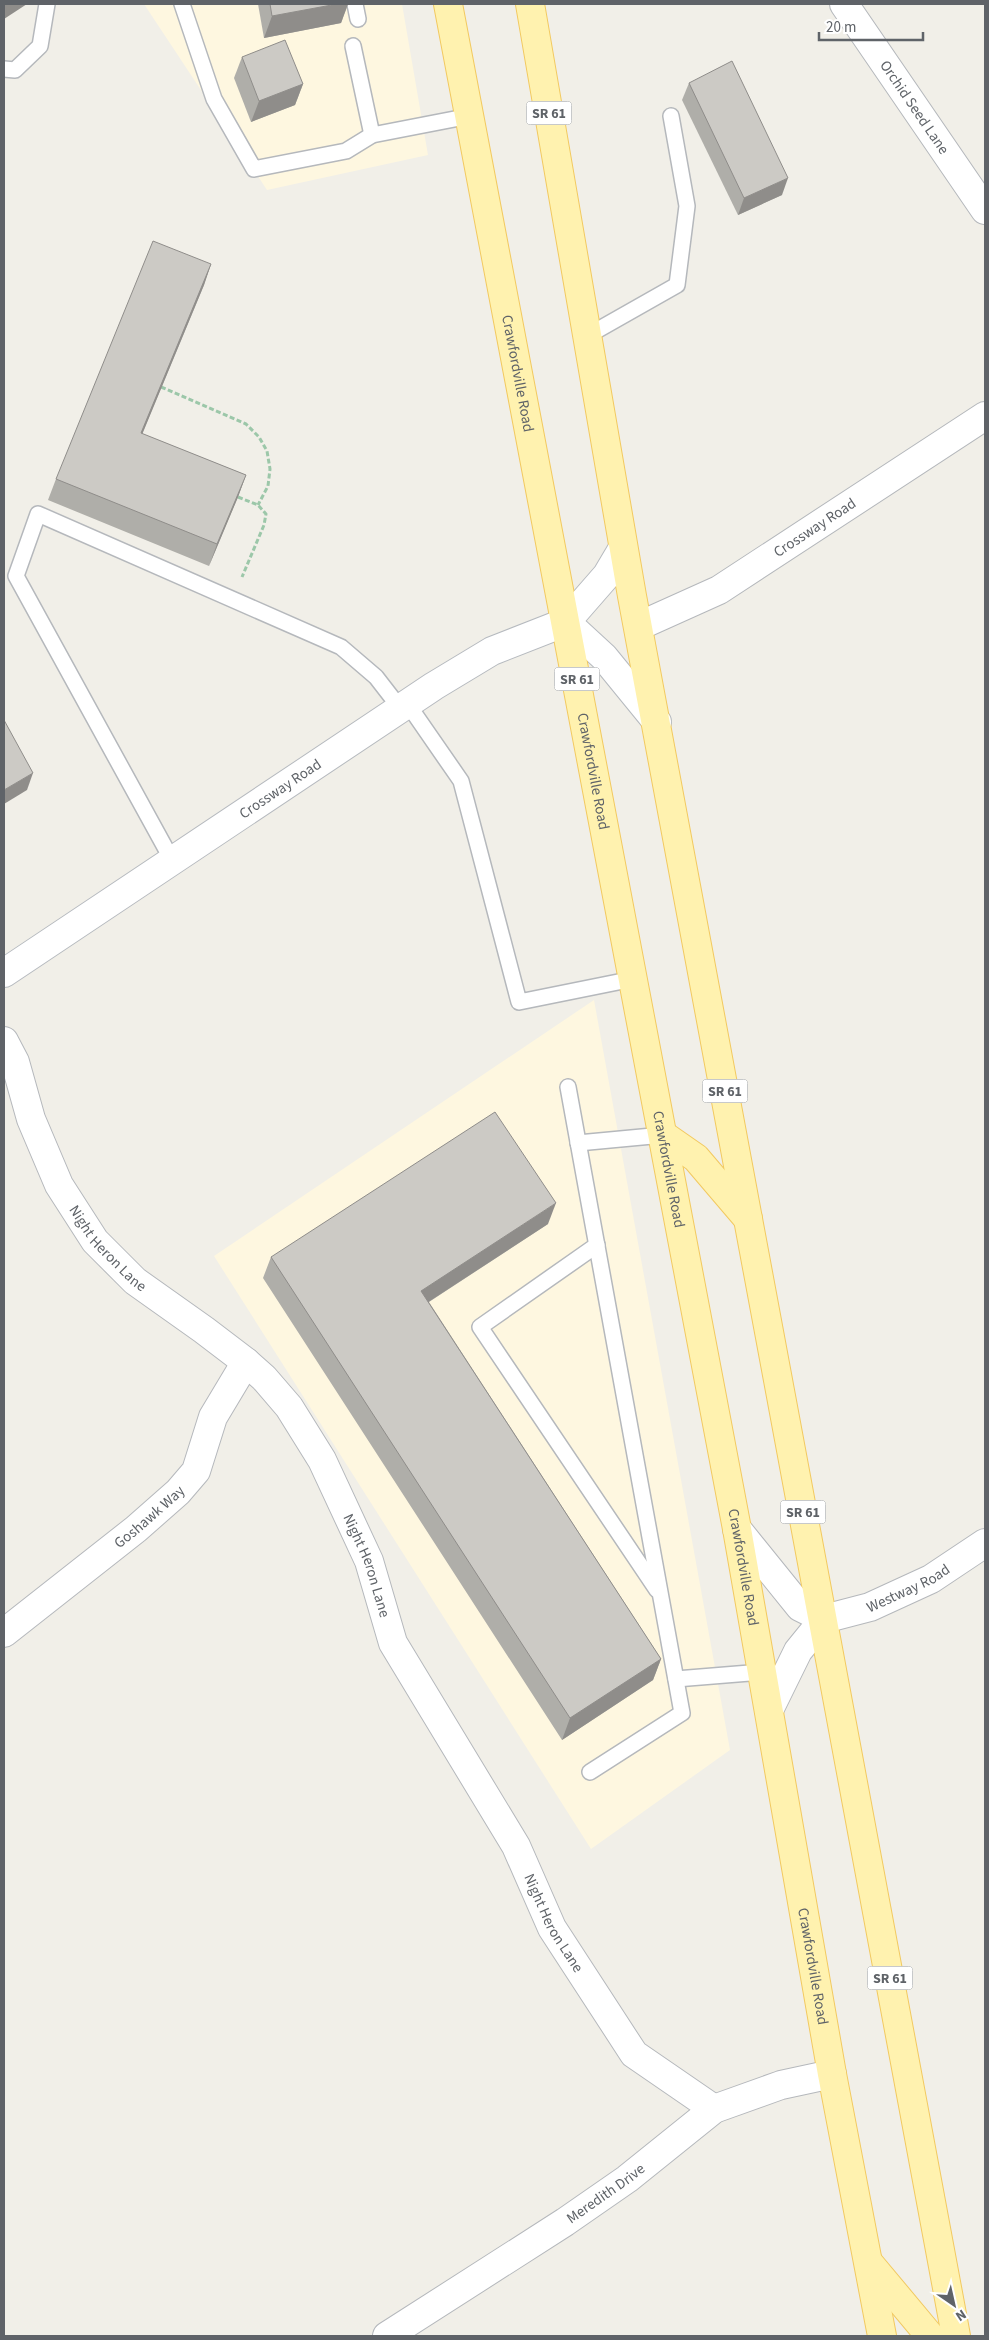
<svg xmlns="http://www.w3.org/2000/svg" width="989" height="2340" font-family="'Source Sans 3',sans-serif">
	<rect width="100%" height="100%" fill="#f1efe8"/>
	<g fill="#fef7e0">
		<path d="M144,4H402L428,155L267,190Z"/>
		<path d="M594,1000L730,1750L591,1849L214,1256Z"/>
	</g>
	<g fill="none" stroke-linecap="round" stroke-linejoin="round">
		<g stroke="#b5b8bc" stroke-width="18">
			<g id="lane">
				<path d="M182,4L214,99L254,169L346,151L372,135L470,116"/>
				<path d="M355,4L358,19"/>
				<path d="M353,46L372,135"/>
				<path d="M4,69L15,70L40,46L47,4"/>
				<path d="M587,336L677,285L687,206L671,116"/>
				<path d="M407,703L461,781L519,1002L633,979"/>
				<path d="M172,860L16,576L38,514L341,647L376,677L400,708"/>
				<path d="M568,1087L682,1713L590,1772"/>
				<path d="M578,1143L663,1135"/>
				<path d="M597,1245L480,1327L657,1590"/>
				<path d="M676,1679L762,1672"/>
			</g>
		</g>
		<g stroke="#b5b8bc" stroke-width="30">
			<g id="street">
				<path id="s1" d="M844,4L985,210"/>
				<path id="s2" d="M639,626L719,590L985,416"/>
				<path id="s3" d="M4,1041L15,1062L31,1119L59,1185L95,1241L135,1281L204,1330L246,1362L264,1378L289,1407L322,1460L369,1561L393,1643L516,1846L552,1928L634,2054L714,2109"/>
				<path d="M737,1529L800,1607L824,1619"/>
				<path id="s4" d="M824,1619L870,1607L931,1579L985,1543"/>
				<path id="s5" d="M4,1633L136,1529L178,1492L196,1471L213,1417L246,1362"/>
				<path d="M769,1710L798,1651L824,1619"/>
				<path id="s6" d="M387,2336L565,2222L627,2179L714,2109L781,2085L832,2074"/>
			</g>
		</g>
		<g stroke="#b6babf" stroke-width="30">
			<g id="secondary">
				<path d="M566,622L604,657L657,722"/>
				<path id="s7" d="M4,973L434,686L492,651L566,622L607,575L623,548"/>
			</g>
		</g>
		<g stroke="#f2c960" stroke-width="30">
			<g id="primary">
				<path id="s8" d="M448,4L737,1529L832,2074L882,2336"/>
				<path d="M530,4L632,596L956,2336"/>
				<path d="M663,1135L696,1158L748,1219"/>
				<path d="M869,2263L930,2336"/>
			</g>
		</g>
		<g stroke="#9cc7a9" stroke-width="3" stroke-dasharray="5 2.5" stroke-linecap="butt">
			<path d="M161,387L246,424L259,437L267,451L270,469L268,486L258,505"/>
			<path d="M238,497L258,505L266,514L264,525L242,577"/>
		</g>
		<use href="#lane" stroke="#fff" stroke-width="15"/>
		<use href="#street" stroke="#fff" stroke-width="28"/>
		<use href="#secondary" stroke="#fff" stroke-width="28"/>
		<use href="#primary" stroke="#fff2af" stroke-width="28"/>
	</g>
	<g fill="#afaea9">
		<path d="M258,4H348L341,23L264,38Z"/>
		<path d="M242,57L303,84L295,105L251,122L234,78Z"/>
		<path d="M689,83L782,195L738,215L682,100Z"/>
		<path d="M211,264L204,285L142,434L246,475L238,497L209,566L48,500L56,479Z"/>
		<path d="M548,1224L429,1302L661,1659L653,1680L562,1740L263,1278L271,1257Z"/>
	</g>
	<g fill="#8f8d8a">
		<path d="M4,4H27L4,19Z"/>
		<path d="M337,4H348L341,23L264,38L272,16Z"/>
		<path d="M303,84L295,105L251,122L259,101Z"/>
		<path d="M788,178L782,195L738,215L744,198Z"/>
		<path d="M211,264L204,285L134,454L141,433Z"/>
		<path d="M246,475L238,497L209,566L217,544Z"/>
		<path d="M33,773L27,790L4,804V790Z"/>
		<path d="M556,1203L548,1224L413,1312L421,1291Z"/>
		<path d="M661,1659L653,1680L562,1740L570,1718Z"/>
	</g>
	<g fill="#cccac5" stroke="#8f8d8a">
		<path d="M270,4H337L272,16Z"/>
		<path d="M285,40L303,84L259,101L242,57Z"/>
		<path d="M732,61L788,178L744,198L689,83Z"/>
		<path d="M153,241L211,264L141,433L246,475L217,544L56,479Z"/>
		<path d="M4,720L33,773L4,790Z"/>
		<path d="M495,1112L556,1203L421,1291L661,1659L570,1718L271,1257Z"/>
	</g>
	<g text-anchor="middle" stroke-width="5" stroke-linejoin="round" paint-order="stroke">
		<g fill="#fff" stroke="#8f9295" stroke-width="1">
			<rect x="526.5" y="101.5" width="45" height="23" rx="4"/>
			<rect x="554.5" y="667.5" width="45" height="23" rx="4"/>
			<rect x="702.5" y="1079.5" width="45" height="23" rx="4"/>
			<rect x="780.5" y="1500.5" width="45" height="23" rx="4"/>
			<rect x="867.5" y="1966.5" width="45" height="23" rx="4"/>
		</g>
		<g font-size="14" font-weight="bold" fill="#5f6368">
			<text x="549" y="118">SR 61</text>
			<text x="577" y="684">SR 61</text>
			<text x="725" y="1096">SR 61</text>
			<text x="803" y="1517">SR 61</text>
			<text x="890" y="1983">SR 61</text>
		</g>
		<g font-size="15" fill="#5f6368" stroke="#fff">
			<text dy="5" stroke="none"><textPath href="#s1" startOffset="125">Orchid Seed Lane</textPath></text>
			<text dy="5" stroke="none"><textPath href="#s8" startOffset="376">Crawfordville Road</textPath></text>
			<text dy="5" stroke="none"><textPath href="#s2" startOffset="202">Crossway Road</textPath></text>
			<text dy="5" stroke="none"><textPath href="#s8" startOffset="781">Crawfordville Road</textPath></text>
			<text dy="5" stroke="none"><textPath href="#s7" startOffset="332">Crossway Road</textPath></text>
			<text dy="5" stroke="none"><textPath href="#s8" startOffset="1186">Crawfordville Road</textPath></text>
			<text dy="5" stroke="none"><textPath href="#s3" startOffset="235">Night Heron Lane</textPath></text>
			<text dy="5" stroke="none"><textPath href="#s5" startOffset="186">Goshawk Way</textPath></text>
			<text dy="5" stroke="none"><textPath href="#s3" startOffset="655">Night Heron Lane</textPath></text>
			<text dy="5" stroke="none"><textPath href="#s8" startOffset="1591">Crawfordville Road</textPath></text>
			<text dy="5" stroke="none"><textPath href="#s4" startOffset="90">Westway Road</textPath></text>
			<text dy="5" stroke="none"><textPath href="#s3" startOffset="1060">Night Heron Lane</textPath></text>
			<text dy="5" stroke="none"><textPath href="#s8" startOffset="1996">Crawfordville Road</textPath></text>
			<text dy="5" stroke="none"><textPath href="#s6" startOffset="261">Meredith Drive</textPath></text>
		</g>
	</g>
	<rect width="989" height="2340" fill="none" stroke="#5f6368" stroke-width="10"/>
	<g transform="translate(954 2305) rotate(146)" stroke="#ffffff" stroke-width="4" paint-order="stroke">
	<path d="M0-4L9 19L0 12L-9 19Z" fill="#5f6368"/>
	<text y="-8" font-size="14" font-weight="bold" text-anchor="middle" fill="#5f6368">N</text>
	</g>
	<path d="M819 32v8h104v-8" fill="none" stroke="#5f6368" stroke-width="2.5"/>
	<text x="826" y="32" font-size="15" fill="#5f6368" stroke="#ffffff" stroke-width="4" paint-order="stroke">20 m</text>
</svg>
